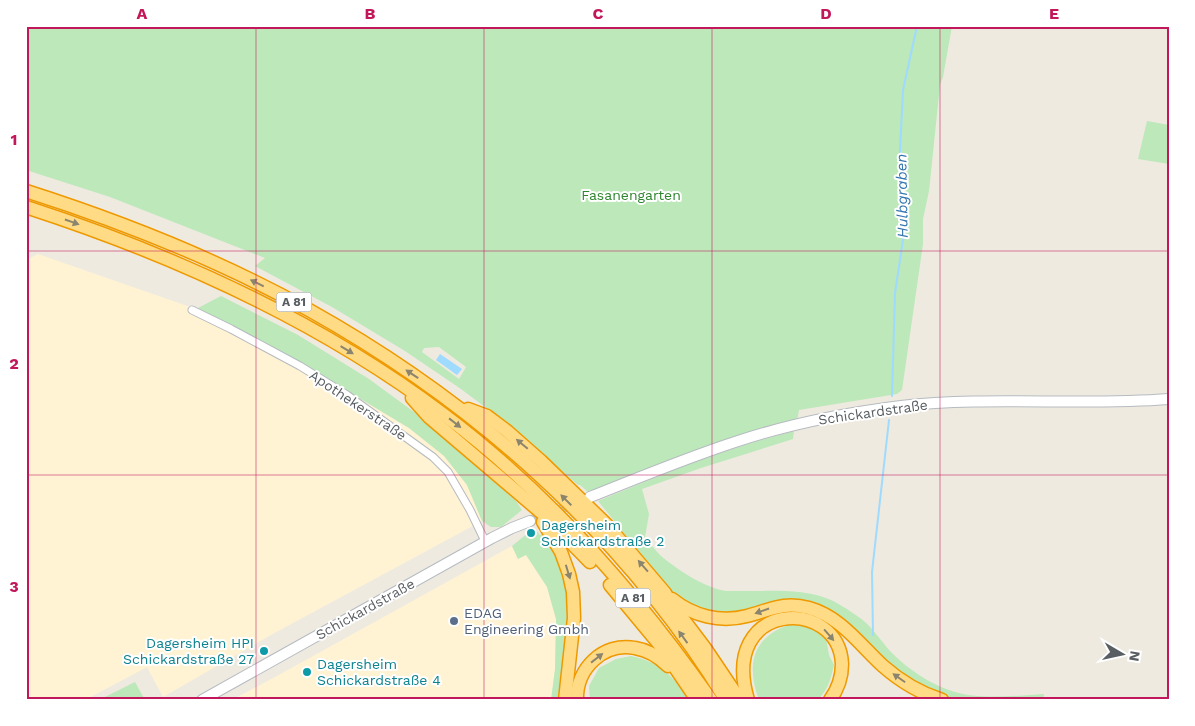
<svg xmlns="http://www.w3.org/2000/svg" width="1195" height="726" font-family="'Work Sans',sans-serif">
	<rect width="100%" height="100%" fill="#eeeae0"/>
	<g fill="#fff3d4">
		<path d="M38,254L196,309L329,380L409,428L444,456L467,485L482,521L269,636L163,697L147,667L85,700H26V260Z"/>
		<path d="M512,546L518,559L526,554L537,570L547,586L556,619L555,669L551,700H232L286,671Z"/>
	</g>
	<g fill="#bce8ba" fill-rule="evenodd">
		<path d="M26,26H952L943,77L940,85L929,191L923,219V244L902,390L897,394L799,410L797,421L716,445L588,492L580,485H578L513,428L461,389L405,351L332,307L255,266L265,258L110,197L26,170ZM439,347L466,367L459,379L422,352L424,348Z"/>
		<path d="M1147,121L1169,125V164L1138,159Z"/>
		<path d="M221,296L298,335L369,379L425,420L516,501L522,510L501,527H491L482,521L467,485L444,456L409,428L329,380L196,309Z"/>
		<path d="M794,431L793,439L701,468L642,489L649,514L645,537C650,543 655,550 660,555C676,569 705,588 726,591C733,591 741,591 748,591C776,591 805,589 831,600C838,603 860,617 865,622C876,632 883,644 893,654C912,673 941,691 968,695C993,698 1019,696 1044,694L1043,700H952L937,696L914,685L820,607L710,615L675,595L663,583L631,543L616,523L598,501L693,462L757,441Z"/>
		<path d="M534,528L540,535L543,533L556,545L572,608L563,700H551L555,669L556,619L547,587L526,555L518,559L512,546Z"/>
		<path d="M789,625C808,626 811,626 826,638L829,655L834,665C831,678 828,691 817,700H759C746,666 752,637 789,625Z"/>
		<path d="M631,656C660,662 673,675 688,700H590L589,686L599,668L616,659Z"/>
		<path d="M135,682L145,700H99Z"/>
	</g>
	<path fill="#9fdaff" d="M440,354L462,369L457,375L436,360Z"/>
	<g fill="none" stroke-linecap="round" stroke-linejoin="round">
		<g stroke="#9fdaff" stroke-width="2">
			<path d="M892,396L895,293L904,233L900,150L903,90L917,26"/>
			<path d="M873,635L872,572L889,420"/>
		</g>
		<path stroke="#c9c7c1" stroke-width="10" stroke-dasharray="10 5" stroke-linecap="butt" d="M530,521L576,503"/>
		<g stroke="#b6babf" stroke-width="9">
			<path id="street" d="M192,310L231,329L300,366L347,395L433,457L448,472L470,510L485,541"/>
		</g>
		<g stroke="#b6bbc1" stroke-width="12">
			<g id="secondary">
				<path d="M590,497C638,478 686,458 735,442C789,424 844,413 901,406C990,396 1080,406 1169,399"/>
				<path d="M202,700L492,538L512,528L530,521"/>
			</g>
		</g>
		<g stroke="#e90" stroke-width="15">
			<g id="highway">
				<path d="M26,191C123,222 219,260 309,310C476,403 625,535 726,700"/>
				<path d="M26,207C174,255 318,320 443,414C547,492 636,593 711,700"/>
				<path d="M412,398L429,417L543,514L590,562"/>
				<path d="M468,409L487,416L507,431L541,461L607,525L665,593L671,603L705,648L740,700"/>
				<path d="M543,522L561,552L569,574L573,592L574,618L565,700"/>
				<path d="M610,585L659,644L697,700"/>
				<path d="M672,599C693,616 720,623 747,616C770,610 784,601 809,608C841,617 860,645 883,666C900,681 920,693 942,700"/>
				<path d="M577,700C576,669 603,642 635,648C648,650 659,657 668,666"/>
				<path d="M748,700C718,600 839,596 842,664C842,678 838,689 830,700"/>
			</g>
		</g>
		<use href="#street" stroke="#fff" stroke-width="7"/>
		<use href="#secondary" stroke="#fff" stroke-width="10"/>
		<use href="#highway" stroke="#ffdb86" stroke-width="12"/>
	</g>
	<defs><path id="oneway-solid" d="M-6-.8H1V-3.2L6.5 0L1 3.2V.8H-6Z" transform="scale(1.25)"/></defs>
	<g fill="#8b846e">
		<use href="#oneway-solid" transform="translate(72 222) rotate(19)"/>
		<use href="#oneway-solid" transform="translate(257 283) rotate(-154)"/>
		<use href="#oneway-solid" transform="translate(347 350) rotate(31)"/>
		<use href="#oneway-solid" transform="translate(412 374) rotate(-146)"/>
		<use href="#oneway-solid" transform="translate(455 423) rotate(38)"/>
		<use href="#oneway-solid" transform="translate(522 444) rotate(-140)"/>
		<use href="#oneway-solid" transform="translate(566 500) rotate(-135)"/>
		<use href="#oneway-solid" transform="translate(643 566) rotate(-131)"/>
		<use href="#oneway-solid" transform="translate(568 572) rotate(73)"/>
		<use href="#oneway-solid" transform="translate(762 611) rotate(161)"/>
		<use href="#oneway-solid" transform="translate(829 635) rotate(49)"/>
		<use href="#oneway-solid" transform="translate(683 637) rotate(-126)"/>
		<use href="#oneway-solid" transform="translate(597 658) rotate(-38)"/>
		<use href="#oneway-solid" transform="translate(899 678) rotate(-145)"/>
	</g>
	<path fill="none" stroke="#c2185b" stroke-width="1" stroke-opacity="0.55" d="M256,26V700M484,26V700M712,26V700M940,26V700M26,251H1169M26,475H1169"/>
	<g fill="#0f9aa8" stroke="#fff" stroke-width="2">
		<circle cx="531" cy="533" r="5"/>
		<circle cx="264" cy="651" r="5"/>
		<circle cx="307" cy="672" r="5"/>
	</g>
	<circle fill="#5c6f8a" stroke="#fff" stroke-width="2" cx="454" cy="621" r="5"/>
	<g text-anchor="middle" stroke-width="4" stroke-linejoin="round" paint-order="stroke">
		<g fill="#fff" stroke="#8b8e92" stroke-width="1">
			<rect x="276.5" y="292.5" width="35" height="19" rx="4"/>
			<rect x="615.5" y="588.5" width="35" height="19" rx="4"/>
		</g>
		<g font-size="12" font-weight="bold" fill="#595e63">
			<text x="294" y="306">A 81</text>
			<text x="633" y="602">A 81</text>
		</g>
		<g font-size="14" fill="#2e862e" stroke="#fff">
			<text x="631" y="200">Fasanengarten</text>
		</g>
		<g font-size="14" fill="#595e63" stroke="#fff">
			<text transform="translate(358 405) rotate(34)" y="5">Apothekerstraße</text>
			<text transform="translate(873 412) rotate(-8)" y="5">Schickardstraße</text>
			<text transform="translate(365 609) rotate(-29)" y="5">Schickardstraße</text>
		</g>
		<g font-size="14" fill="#0d838f" stroke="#fff" text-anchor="start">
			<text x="541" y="530">Dagersheim<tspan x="541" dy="16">Schickardstraße 2</tspan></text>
			<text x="254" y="648" text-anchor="end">Dagersheim HPI<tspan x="254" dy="16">Schickardstraße 27</tspan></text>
			<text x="317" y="669">Dagersheim<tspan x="317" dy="16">Schickardstraße 4</tspan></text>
		</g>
		<g font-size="14" fill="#4e5e75" stroke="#fff" text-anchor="start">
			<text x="464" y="618">EDAG<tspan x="464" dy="16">Engineering Gmbh</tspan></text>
		</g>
		<g font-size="15" font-style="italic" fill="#3275b0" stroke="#fff">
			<text transform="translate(902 196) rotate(-91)" y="5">Hulbgraben</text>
		</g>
	</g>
	<rect width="1195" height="726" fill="none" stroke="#ffffff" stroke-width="55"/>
	<g transform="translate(1122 654) rotate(99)" stroke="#ffffff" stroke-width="4" paint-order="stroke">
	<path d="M0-4L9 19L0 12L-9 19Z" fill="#595e63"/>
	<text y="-8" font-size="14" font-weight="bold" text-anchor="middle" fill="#595e63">N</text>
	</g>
	<rect x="28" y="28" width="1140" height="670" fill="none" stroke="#c2185b" stroke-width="2"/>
	<g font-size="16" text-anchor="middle" font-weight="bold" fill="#c2185b">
		<text x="142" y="19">A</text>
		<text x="370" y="19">B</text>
		<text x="598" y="19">C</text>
		<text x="826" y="19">D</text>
		<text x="1054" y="19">E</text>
		<text x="14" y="145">1</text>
		<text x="14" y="369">2</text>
		<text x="14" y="592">3</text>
	</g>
</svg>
